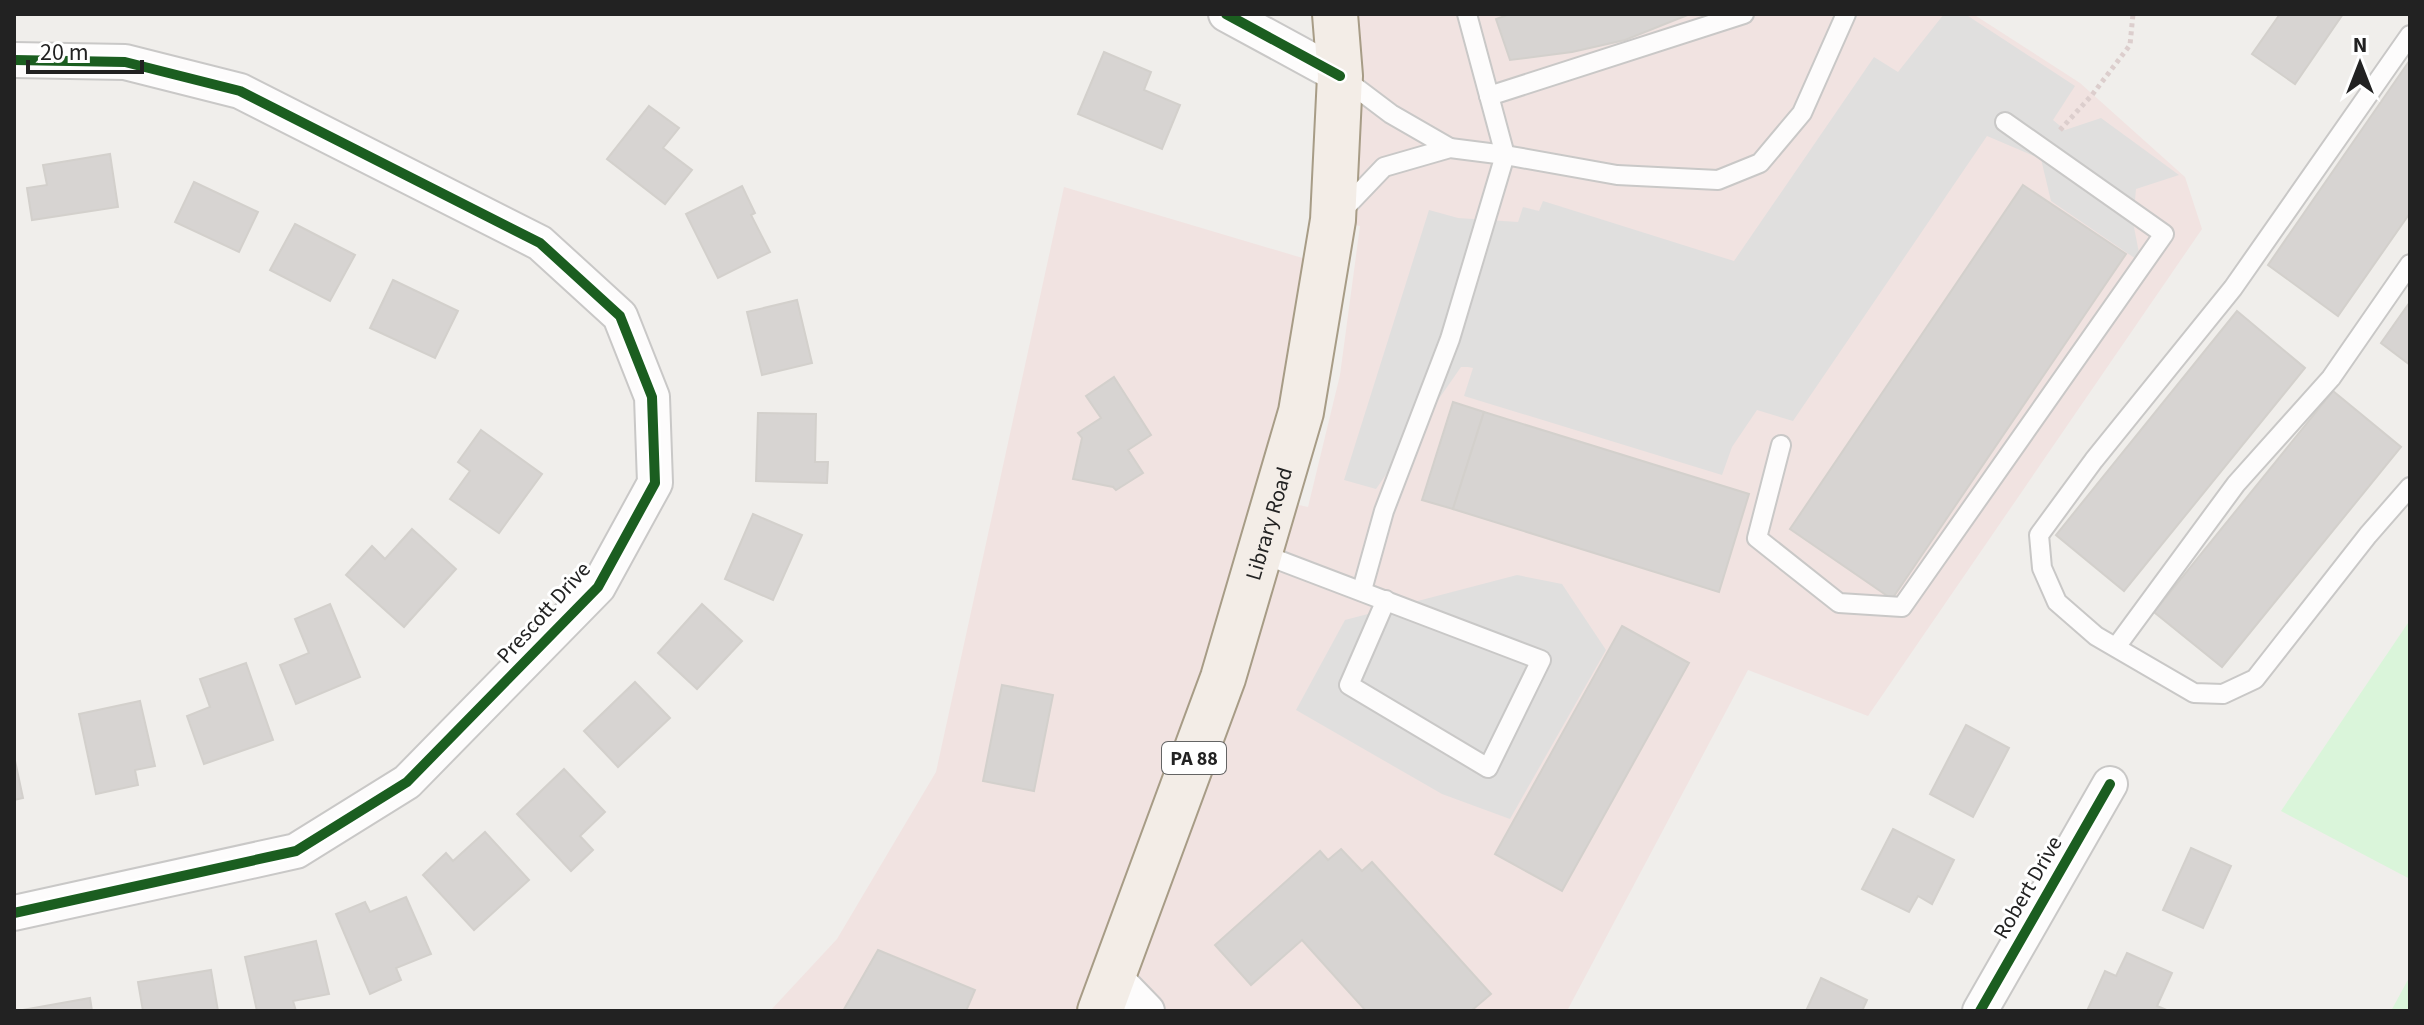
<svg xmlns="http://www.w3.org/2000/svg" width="2424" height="1025" font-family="'Source Sans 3',sans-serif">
	<rect width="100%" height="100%" fill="#f0eeeb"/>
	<path fill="#f1e3e1" d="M1335,14H1973L2080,83L2185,177L2202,229L1868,716L1748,670L1567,1011H770L837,939L936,772L1064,187L1326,265L1276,500L1308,507L1340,375L1360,226L1333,220Z"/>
	<g fill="#daf5da">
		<path d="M2410,620V879L2281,811Z"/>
		<path d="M2410,976V1011H2391Z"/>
	</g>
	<g fill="#e0dfde">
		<path d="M1944,14H1965L2075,86L2053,120L2065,130L2101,118L2179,175L2136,189L2133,222L2139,253L2136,259L2051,201L2041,159L1987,136L1793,421L1757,410L1732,447L1722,475L1464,396L1473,368L1468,367H1461L1376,489L1344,480L1429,210L1458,218L1518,222L1523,207L1539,211L1543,201L1734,261L1874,57L1898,72Z"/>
		<path d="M1517,575L1562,584L1606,650L1510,819L1442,794L1296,710L1345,620Z"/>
	</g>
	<g fill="#d7d4d2" stroke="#d3d0cc" stroke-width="2">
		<path d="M1510,14H1690L1625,40L1572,52L1510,60L1496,19Z"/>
		<path d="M2280,14H2343L2295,84L2252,54Z"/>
		<path d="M1104,52L1151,72L1144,90L1180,105L1162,149L1078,114Z"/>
		<path d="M2410,60V213L2338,316L2268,265Z"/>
		<path d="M649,106L679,128L663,148L692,170L665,204L607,159Z"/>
		<path d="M110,154L118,207L32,220L27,188L47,185L43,165Z"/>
		<path d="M194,182L258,212L239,252L175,222Z"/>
		<path d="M2023,185L2126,254L1892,599L1790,529Z"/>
		<path d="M742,186L755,213L751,215L770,252L718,278L686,214Z"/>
		<path d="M295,224L355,255L330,301L270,270Z"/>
		<path d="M393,280L458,311L435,358L370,328Z"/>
		<path d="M797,300L812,363L762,375L747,312Z"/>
		<path d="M2410,302V365L2381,343Z"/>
		<path d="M2237,311L2305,368L2124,591L2056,535Z"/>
		<path d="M1114,377L1151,435L1128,450L1143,473L1116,490L1113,487L1073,479L1082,438L1078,433L1101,418L1086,396Z"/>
		<path d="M2333,391L2401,447L2222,667L2154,612Z"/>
		<path d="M1453,402L1484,412L1453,509L1422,500Z"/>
		<path d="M1484,412L1749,494L1719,592L1453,509Z"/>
		<path d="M758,413L816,414L815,462H828L827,483L756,481Z"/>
		<path d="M481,430L542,474L499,533L450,499L470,471L458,462Z"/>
		<path d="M753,514L802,535L773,600L725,579Z"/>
		<path d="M412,529L456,569L404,627L346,575L372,546L385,559Z"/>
		<path d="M330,604L360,677L296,704L280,665L309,653L295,619Z"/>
		<path d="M702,604L742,641L697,689L658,653Z"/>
		<path d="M1622,626L1689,663L1562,891L1495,854Z"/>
		<path d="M246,663L273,740L204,764L187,716L210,707L200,679Z"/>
		<path d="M635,682L670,718L618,767L584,731Z"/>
		<path d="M1002,685L1053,695L1034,791L983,781Z"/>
		<path d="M140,701L155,766L135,770L138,785L96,794L79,714Z"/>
		<path d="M1966,725L2009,748L1973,817L1930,794Z"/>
		<path d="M14,756L23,798L14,800Z"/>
		<path d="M564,769L605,812L580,836L593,850L571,871L517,814Z"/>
		<path d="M1893,829L1954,860L1932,904L1918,896L1909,912L1862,889Z"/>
		<path d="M485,832L529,880L474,930L423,875L446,853L453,861Z"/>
		<path d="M2191,848L2231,866L2203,928L2163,910Z"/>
		<path d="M1341,849L1362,871L1372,862L1491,994L1471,1011H1366L1302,940L1251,985L1215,945L1320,851L1328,860Z"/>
		<path d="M406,897L431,954L396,968L401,980L370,994L336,914L365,902L370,912Z"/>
		<path d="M316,941L329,994L293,1001L296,1011H257L245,957Z"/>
		<path d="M878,950L975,990L966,1011H843Z"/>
		<path d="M2127,953L2172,973L2157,1006L2169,1011H2087L2105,971L2116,976Z"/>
		<path d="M211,970L218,1011H143L138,982Z"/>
		<path d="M1821,978L1867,1000L1862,1011H1806Z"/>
		<path d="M90,998L92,1011H17Z"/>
	</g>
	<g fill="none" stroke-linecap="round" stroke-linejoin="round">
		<g stroke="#c9c8c7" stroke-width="22">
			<g id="service">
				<path d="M2410,35L2233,288L2094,460L2039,535L2042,568L2057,602L2096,636L2194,693L2223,694L2255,679L2368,535L2410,487"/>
				<path d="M1342,77L1391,114L1450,148"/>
				<path d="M1489,96L1744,14"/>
				<path d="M1341,212L1384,167L1450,148L1505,155L1617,175L1718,180L1760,163L1802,113L1846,14"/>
				<path d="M1781,445L1757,538L1839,603L1902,607L2164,234L2005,122"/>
				<path d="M1260,553L1541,660L1488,768L1349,685L1386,600"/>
				<path d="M1362,590L1384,511L1450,339L1505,155L1467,14"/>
				<path d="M2116,647L2236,484L2331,378L2410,264"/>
			</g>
		</g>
		<g stroke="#c9c8c7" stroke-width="38">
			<g id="minor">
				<path d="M1226,14L1340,76"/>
				<path d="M14,60L125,62L240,91L540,243L620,316L652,397L655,483L598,587L407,782L296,851L14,913"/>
				<path d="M1114,977L1147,1011"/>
				<path d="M1980,1011L2110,784"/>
			</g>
		</g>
		<g stroke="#a79c86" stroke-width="48">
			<g id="primary">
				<path id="s1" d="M1100,1011L1223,678L1301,412L1333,220L1340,76L1335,14"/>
			</g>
		</g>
		<path stroke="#dccecd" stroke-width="5" stroke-dasharray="4 4" stroke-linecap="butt" d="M2060,130L2092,95L2130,45L2133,14"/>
		<use href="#service" stroke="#fdfcfc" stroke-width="18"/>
		<use href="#minor" stroke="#fdfcfc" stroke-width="34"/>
		<use href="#primary" stroke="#f3ede7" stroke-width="44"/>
		<g stroke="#fff" stroke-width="15">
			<g id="cycleway">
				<path d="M1226,14L1340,76"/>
				<path d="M14,60L125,62L240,91L540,243L620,316L652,397L655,483L598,587L407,782L296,851L14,913"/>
				<path d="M1980,1011L2110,784"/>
			</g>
		</g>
		<use href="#cycleway" stroke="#1b5e20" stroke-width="10"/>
	</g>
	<g text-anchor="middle" stroke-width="6" stroke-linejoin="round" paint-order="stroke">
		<rect fill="#fff" stroke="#646464" stroke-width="2" x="1162" y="742" width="64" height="32" rx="6"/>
		<g font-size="20" font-weight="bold" fill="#222">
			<text x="1194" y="765">PA 88</text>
		</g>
		<g font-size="22" fill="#222" stroke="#fff">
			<text dy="8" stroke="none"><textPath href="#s1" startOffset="516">Library Road</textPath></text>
			<text transform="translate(543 612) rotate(-48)" y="8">Prescott Drive</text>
			<text transform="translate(2027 887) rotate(-60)" y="8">Robert Drive</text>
		</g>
	</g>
	<rect width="2424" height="1025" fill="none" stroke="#222222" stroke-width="32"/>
	<g transform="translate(2360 64)" stroke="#ffffff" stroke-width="6" paint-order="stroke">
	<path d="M0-6L14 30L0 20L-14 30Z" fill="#222222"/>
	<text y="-12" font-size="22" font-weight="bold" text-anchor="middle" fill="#222222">N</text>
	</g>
	<path d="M28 60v12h114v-12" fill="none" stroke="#222222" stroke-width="4"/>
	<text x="40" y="60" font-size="24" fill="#222222" stroke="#ffffff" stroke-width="6" paint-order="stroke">20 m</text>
</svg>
